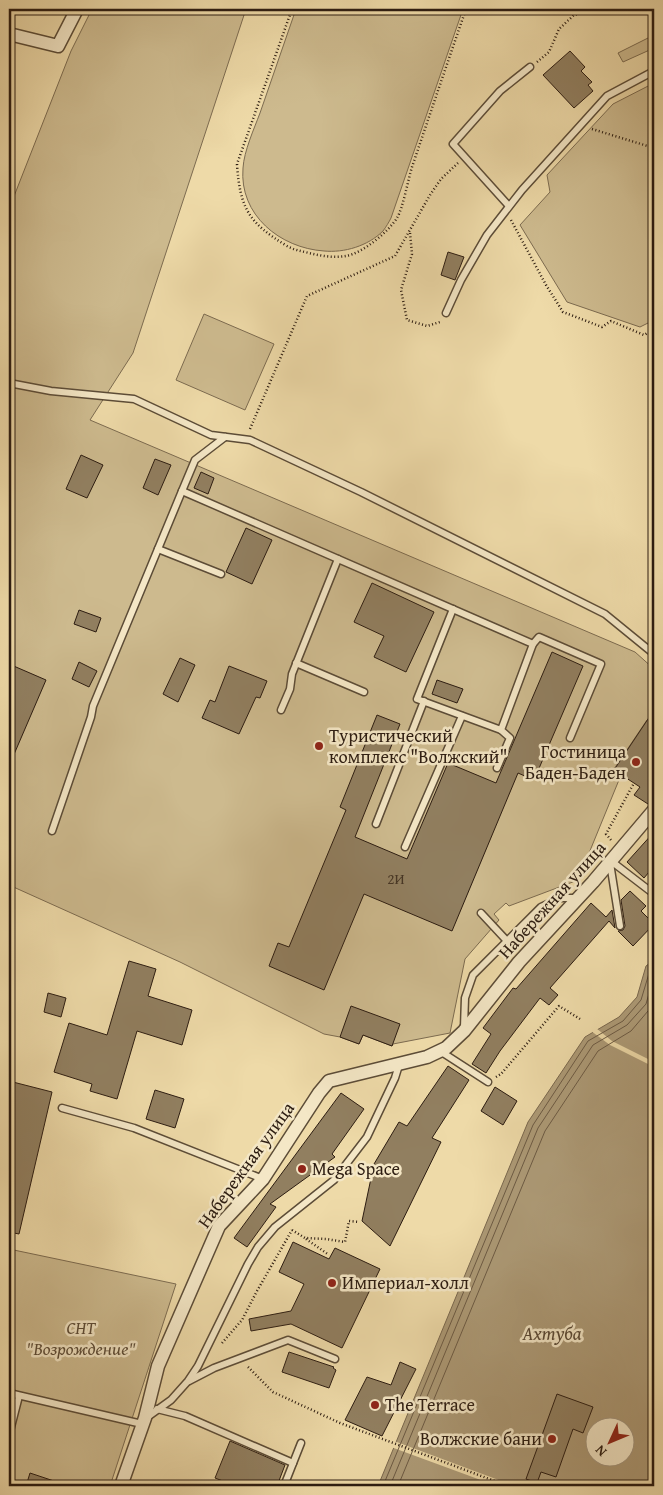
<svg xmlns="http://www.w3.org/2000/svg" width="663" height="1495" font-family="'Gentium Book Plus',serif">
	<rect width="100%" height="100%" fill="#eedaa8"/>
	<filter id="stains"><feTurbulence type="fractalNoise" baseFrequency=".004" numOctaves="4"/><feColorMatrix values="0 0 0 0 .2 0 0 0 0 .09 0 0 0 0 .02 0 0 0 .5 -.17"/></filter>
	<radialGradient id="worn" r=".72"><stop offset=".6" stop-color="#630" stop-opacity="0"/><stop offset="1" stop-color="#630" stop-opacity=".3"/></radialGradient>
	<g fill="#cdba8e" stroke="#7c6b50">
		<path d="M92,9H246L133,353L90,420L635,652L654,669V718L651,723L647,720L614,769L621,775L578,880L509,906L506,903L494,914L499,920L465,959L450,1033L393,1044L392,1046L363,1035L359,1044L340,1037L324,1034L180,962L9,885V209L71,51Z"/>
		<path d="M296,9H463L391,218C389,222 386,227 383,231C368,246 344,253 324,251C280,248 239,215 243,168C244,151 254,129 260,113C272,78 284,44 296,9Z"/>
		<path d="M654,35V48L623,62L618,53Z"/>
		<path d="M654,83V320L640,327L567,302L520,225L550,192L547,175L613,104Z"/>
		<path d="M204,314L274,344L245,410L176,380Z"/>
		<path d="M9,1249L176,1284L110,1486H9Z"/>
	</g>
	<path fill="#ac9975" stroke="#79674d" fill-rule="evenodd" d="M654,960V1486H378L528,1122L585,1037L619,1017L637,997L646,966ZM596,1428H626V1458H596Z"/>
	<g fill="#eedaa8">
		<path d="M596,1028L612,1041L654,1062V1067L610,1045L591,1031Z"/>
		<path d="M394,1441L515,1486H497L391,1447Z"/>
	</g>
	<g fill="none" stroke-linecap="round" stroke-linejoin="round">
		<g stroke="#6c5a43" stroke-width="1">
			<path d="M383,1486L533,1125L588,1041L623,1021L641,1000L650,970L654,966"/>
			<path d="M390,1486L538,1128L593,1045L627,1025L646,1004L654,976"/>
			<path d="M398,1486L545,1131L598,1051L631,1031L654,1004"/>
		</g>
	</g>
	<g fill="#917f60" stroke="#2c1c11">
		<path d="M570,51L585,67L581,71L592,82L588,85L593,91L574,108L543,75Z"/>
		<path d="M448,252L464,257L455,280L441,275Z"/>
		<path d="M81,455L103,465L87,498L66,489Z"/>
		<path d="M155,459L171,465L158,495L143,488Z"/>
		<path d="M201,472L214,478L208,494L194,488Z"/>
		<path d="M246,528L272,540L252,584L226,572Z"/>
		<path d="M372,583L434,612L406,672L374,657L384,636L354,622Z"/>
		<path d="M79,610L101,618L96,632L74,624Z"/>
		<path d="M552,652L583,666L534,780L518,773L452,931L364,894L324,990L269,966L278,943L289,947L346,810L340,807L377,715L400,724L355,837L407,859L448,763L496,783Z"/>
		<path d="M180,658L195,665L178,702L163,694Z"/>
		<path d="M79,662L97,671L89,687L72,679Z"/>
		<path d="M9,664L46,680L9,766Z"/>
		<path d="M229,666L267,681L260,698L256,697L239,734L202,718L210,700L215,702Z"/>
		<path d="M437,680L463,689L457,703L432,694Z"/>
		<path d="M654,710V794L648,804L634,795L640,787L614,770Z"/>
		<path d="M654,832V866L644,878L627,862Z"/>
		<path d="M630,891L646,906L641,911L654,924L633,946L618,931L623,930L625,926L621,900Z"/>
		<path d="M591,903L606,917L612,910L615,928L609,921L550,988L558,995L549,1005L540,998L500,1051L486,1073L472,1064L491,1034L483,1028L513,988L516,989Z"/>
		<path d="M129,961L156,969L148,996L192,1010L182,1045L137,1031L117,1099L90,1091L92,1084L54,1072L69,1023L107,1035Z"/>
		<path d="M48,993L66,998L61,1017L44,1012Z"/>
		<path d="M351,1006L400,1024L392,1046L363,1035L359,1044L340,1037Z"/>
		<path d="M448,1066L469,1080L432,1138L441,1142L390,1246L362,1221L374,1164L399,1122L407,1126Z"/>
		<path d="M9,1081L52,1092L19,1234L9,1232Z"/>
		<path d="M495,1087L517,1101L503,1125L481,1111Z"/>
		<path d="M155,1090L184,1099L175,1128L146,1119Z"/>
		<path d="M341,1093L364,1109L332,1154L335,1157L270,1204L276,1207L247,1247L234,1238Z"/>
		<path d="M293,1242L329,1259L335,1248L380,1269L342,1348L291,1324L251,1331L249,1319L291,1311L304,1284L279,1272Z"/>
		<path d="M289,1352L334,1367L333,1368L336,1370L329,1388L282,1372Z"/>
		<path d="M400,1362L416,1369L382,1436L345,1420L367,1377L391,1385Z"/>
		<path d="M557,1394L593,1407L583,1433L573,1429L556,1477L541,1472L537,1483L526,1479Z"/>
		<path d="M230,1441L285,1465L277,1486H236L215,1478Z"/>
		<path d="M30,1473L63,1484L62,1486H26Z"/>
	</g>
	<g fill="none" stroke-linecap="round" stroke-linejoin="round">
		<g stroke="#5c4c37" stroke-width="9">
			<g id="service">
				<path d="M509,206L453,144L500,91L530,67"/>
				<path d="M446,313L461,280L487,235L522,190L607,96L654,71"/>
				<path d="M9,383L51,391L134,399L211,435L250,440L361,492L605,614L654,654"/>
				<path d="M225,437L195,460L182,491L533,644L501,730L510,738L497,768"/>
				<path d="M158,549L221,574"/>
				<path d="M453,609L417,699L501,730"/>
				<path d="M533,644L539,637L601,664L570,738"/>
				<path d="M296,663L364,692"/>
				<path d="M281,710L290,689L292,674L338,559"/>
				<path d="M376,824L424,701"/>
				<path d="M52,831L91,717L93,706L182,491"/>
				<path d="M405,847L462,716"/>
				<path d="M611,861L654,894"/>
				<path d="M610,863L620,926"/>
				<path d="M481,913L507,941"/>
				<path d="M464,1027L465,998L473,975L541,907L560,898H577"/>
				<path d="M440,1051L488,1082"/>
				<path d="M62,1108L134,1128L263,1179"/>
				<path d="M189,1381L214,1368L288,1340L335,1359"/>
				<path d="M9,1393L142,1424"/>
				<path d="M157,1409L185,1416L293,1463"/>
				<path d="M146,1418L171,1400L188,1381L198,1366L248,1264L258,1247L275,1227L334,1180L367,1137L395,1078L399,1065"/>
				<path d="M9,1435L19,1396"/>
				<path d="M284,1486L301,1443"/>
			</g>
		</g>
		<g stroke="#5c4c37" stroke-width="15">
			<g id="minor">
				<path d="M9,34L58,46L77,9"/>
				<path d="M121,1486L145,1418L158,1366L219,1226L263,1179L319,1093L329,1081L427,1057L446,1048L464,1031L519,962L593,882L654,810"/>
			</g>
		</g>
		<g stroke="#2c1c11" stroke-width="2.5" stroke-dasharray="1 2.5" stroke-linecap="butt">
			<path d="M292,9L237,164C240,209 249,223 287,246C294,250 301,251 309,253C321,256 334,258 346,256C363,253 388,232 397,218C403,208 408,180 412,167C430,114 448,61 466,9"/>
			<path d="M537,62L549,52L559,29L574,15L595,9"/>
			<path d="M592,129L654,148"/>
			<path d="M511,220L546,285L563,312L602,327L611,321L644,335L654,329"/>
			<path d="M410,233L412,254L401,290L407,320L427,326L440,322"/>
			<path d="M250,429L307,296L395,256L430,195L441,179L458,163"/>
			<path d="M611,840L606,834L634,783"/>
			<path d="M496,1077L501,1074L559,1006L580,1019"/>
			<path d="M292,1230L305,1238L326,1239L345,1242L349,1221L359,1222"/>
			<path d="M306,1239L329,1255"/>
			<path d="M222,1343L242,1320L257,1291L292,1230"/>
			<path d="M248,1367L273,1392L340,1423L508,1486"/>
			<path d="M530,1486L531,1484"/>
		</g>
		<use href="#service" stroke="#f4e7c6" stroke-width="6"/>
		<use href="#minor" stroke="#f4e7c6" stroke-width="12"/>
	</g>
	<g fill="#8f2418" stroke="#f4e7c6" stroke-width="2">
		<circle cx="319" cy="746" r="5"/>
		<circle cx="636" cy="762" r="5"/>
		<circle cx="302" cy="1169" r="5"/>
		<circle cx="332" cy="1283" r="5"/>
		<circle cx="375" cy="1405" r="5"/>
		<circle cx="552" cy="1439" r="5"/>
	</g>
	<g text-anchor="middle" stroke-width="5" stroke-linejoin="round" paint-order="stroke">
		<g font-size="15" fill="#453525">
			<text x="396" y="884">2И</text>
		</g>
		<g font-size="18" fill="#2c1c11" stroke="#f4e7c6" text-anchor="start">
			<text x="329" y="742">Туристический<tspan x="329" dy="21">комплекс "Волжский"</tspan></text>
			<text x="626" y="758" text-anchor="end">Гостиница<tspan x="626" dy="21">Баден-Баден</tspan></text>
			<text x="312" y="1175">Mega Space</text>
			<text x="342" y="1289">Империал-холл</text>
			<text x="385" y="1411">The Terrace</text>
			<text x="542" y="1445" text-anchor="end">Волжские бани</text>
		</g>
		<g font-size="18" fill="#2c1c11" stroke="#f4e7c6">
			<text transform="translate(552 900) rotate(-48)" y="6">Набережная улица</text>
			<text transform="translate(246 1165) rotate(-54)" y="6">Набережная улица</text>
		</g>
		<g font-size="18" font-style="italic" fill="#5c4b36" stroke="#f4e7c6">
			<text x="81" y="1334">СНТ<tspan x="81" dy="21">"Возрождение"</tspan></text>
		</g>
		<g font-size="19" font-style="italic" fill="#594834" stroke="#f4e7c6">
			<text x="552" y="1340">Ахтуба</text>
		</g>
	</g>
	<rect width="663" height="1495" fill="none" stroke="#eedaa8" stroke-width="30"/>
	<rect x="10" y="10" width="643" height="1475" fill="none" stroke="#2c1c11" stroke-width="2.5"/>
	<rect x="15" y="15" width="633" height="1465" fill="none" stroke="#2c1c11"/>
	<g transform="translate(610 1442) rotate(226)"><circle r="24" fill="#f4e7c6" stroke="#a4967e"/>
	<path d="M0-4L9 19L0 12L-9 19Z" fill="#8f2418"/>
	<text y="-8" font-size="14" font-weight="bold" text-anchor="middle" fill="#2c1c11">N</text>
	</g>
	<rect width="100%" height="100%" filter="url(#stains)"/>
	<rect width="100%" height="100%" fill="url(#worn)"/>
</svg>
